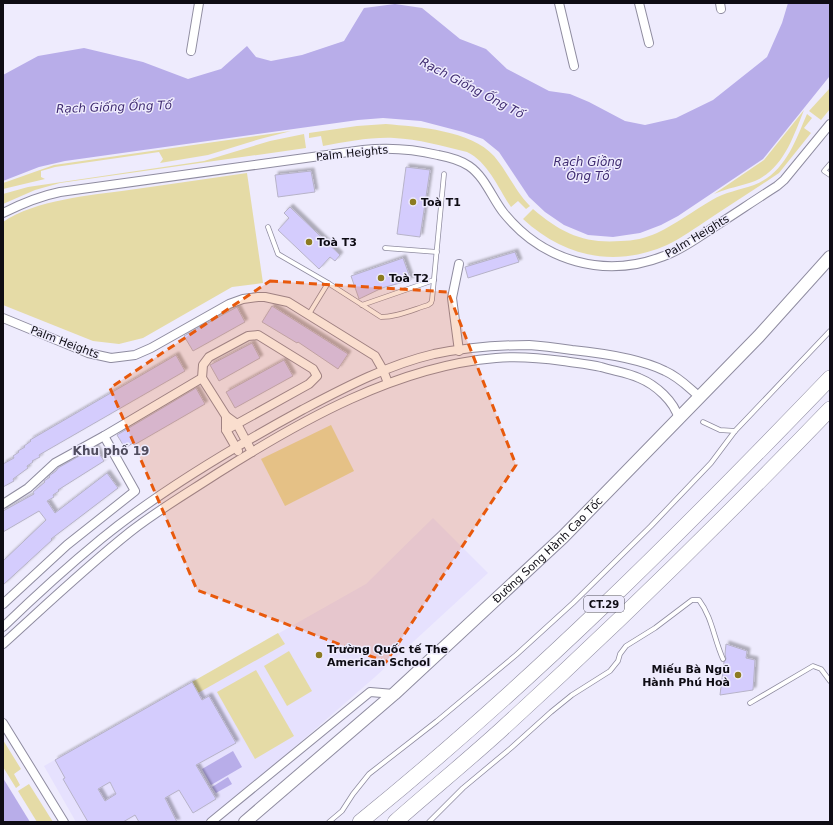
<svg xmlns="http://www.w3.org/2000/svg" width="833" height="825" font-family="'DejaVu Sans',sans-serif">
	<defs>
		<filter id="shadow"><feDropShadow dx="3" dy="-3" stdDeviation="1" flood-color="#0004"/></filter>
	</defs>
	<rect width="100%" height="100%" fill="#eeebfd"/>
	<path fill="#e6e1fe" d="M433,518L488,573L375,677L274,765L204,822H76L44,766L366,584Z"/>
	<g fill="#e5dba6">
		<path d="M830,88V109L821,120L809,111Z"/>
		<path d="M804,110C793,137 784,168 755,181C742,186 727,188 714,194L764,160Z"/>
		<path d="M807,114L812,118L804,128L811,133L779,173L773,177C752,191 730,205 709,219C695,228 682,238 667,245C615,268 564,257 523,219L533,209C561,233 584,244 621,241C633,241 646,238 657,233C676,224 693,211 712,200C725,192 740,190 754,185C785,173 795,142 807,114Z"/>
		<path d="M386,124C418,127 471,130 494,156C507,171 515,191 530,206L526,209L518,201L511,207C498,188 488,162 467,152C443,146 418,139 394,138C370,137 346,142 323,146L321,136L309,138V133L357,126Z"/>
		<path d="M291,131L260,139L208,155L160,163L163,159L159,152L55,167L41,171V177L45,179L3,189V183L9,181L54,165Z"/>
		<path d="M304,134L306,148L60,183L35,190L3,204V194L28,187L204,161L270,141Z"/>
		<path d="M247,173L263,283L232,287L143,338L119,344L93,341L3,305V222C35,200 91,195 129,190C169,184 208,179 247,173Z"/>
		<path d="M331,425L354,471L285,506L261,459Z"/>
		<path d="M278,633L285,644L198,693L192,682Z"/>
		<path d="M289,651L312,691L287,706L264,666Z"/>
		<path d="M256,670L294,736L255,759L217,692Z"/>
		<path d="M3,740L21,769L14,774L20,785L16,788L3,767Z"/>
		<path d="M29,784L53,822H37L18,791Z"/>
	</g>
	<g fill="#b8ade9">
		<path d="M788,3H830V75L829,77L763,159L678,216L661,225L640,233L613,237L588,235L564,225L545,212L529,197L499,152L483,139L463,132L421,121L383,118L358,120L65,161L39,167L3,181V75L38,56L84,48L143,62L188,79L221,69L247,46L256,57L271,61L302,55L344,41L364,8L395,4L422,8L460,39L486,49L507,69L549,91L570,94L589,102L625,121L645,125L676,118L713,100L767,57L782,23Z"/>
		<path d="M233,751L242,767L211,785L202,769Z"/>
		<path d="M228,777L232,784L216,793L212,787Z"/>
		<path d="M3,778L30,822H3Z"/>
	</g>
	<g fill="#d4ccfd" stroke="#b7b3c8" fill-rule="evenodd" filter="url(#shadow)">
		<path d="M406,167L430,170L420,237L397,234Z"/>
		<path d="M311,171L315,192L278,197L275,175Z"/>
		<path d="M290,207L340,255L335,261L330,257L319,269L278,230L289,218L284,213Z"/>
		<path d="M515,252L519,262L468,278L465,267Z"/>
		<path d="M403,258L411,280L382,288L359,299L351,276Z"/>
		<path d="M272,306L348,354L338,369L298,342L297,343L262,322Z"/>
		<path d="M237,307L245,322L193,351L184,336Z"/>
		<path d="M252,343L260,358L219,381L210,365Z"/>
		<path d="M176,355L185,371L39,455L40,457L32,461L33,462L27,466L28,468L13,479L14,481L3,487V464L14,458L13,456L19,452L18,451L25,447L24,446L31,441L30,440Z"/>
		<path d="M284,360L293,376L235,408L226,392Z"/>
		<path d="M196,388L205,404L134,445L133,443L125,448L117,435Z"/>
		<path d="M95,447L104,461L58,490L59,491L53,495L54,497L47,501L55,513L107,473L118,488L51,539L52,540L3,585V561L46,520L39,511L3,532V511L34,494L33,492L45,482L44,481L50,477L49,476L56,471L58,468Z"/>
		<path d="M726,644L747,651L746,658L755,660L753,690L720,695L724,662L726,659L725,654Z"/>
		<path d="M192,682L202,700L209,696L236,743L196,765L216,799L193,813L179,790L165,798L177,822H139L135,815L123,822H88L63,779L65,778L55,760ZM110,782L116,794L105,801L98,789Z"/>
	</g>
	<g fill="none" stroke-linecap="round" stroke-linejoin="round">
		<g stroke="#8f8ca0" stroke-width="5.5">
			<g id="lane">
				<path d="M830,164L824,171L830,175"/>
				<path d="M268,227L278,254L328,283L381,317C397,317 412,310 428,305L431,303L432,300L444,174"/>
				<path d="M385,248L437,252"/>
				<path d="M362,305L434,280"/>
				<path d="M309,314L328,283"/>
				<path d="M703,422L720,430L735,431"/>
				<path d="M750,703L813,666L821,669L830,681"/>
				<path d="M329,822L342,811L353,794L369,774L437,721L516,655L573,603L651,526L711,463L735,431L830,331"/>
				<path d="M429,822L463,788L511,748L551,712L572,695L610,671L618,661L620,654L626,646L655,628L692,600H699C712,617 714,639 723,659"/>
			</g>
		</g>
		<g stroke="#8f8ca0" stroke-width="10">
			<g id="street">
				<path d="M559,3L574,66"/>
				<path d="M639,3L649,43"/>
				<path d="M720,3L721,9"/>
				<path d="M191,51L199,3"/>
				<path d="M3,213C21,204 40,196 60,192L363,150C389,147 413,149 438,155C449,157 460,160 469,166C485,177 492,198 503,212C543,262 605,279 664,256C681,250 696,239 711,229C733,215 755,200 777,186L784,180L830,124"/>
				<path d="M3,318L88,353L111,358L135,355L151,348L229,304L243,299L258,297H265L288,302L375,356L383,370L388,383"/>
				<path d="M459,351L452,298L459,264"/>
				<path d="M226,416L202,378L203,365L209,357L248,336L258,335L313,369L317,376L309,384L226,430"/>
				<path d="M238,451L226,430V416L237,424L252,452"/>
				<path d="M3,504L28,488L55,463L104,436L202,378"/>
				<path d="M3,604L67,545L135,491L104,436"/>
				<path d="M3,627C34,597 67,567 101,539C161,490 234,447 302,410C344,388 387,365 434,354C464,348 497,345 529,345C543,346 558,348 572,350C602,353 639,358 665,371C679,377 689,388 700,397"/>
				<path d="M3,644C45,606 86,567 130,532C158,510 189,492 218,473C300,421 397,366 496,358C518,356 541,358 563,361C576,363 589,364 601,367C614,371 628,373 639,378C656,385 674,401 679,419"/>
				<path d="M3,723L64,822"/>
				<path d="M211,822L370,692L394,694"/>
			</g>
		</g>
		<g stroke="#8f8ca0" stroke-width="14">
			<g id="secondary">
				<path id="s1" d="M245,822L394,694L563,537L759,336L830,257"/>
			</g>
		</g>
		<g stroke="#8f8ca0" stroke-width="16">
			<g id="highway">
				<path d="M360,822C528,686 681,533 830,378"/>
				<path d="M395,822C430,791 467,761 502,729C615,626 724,519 830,409"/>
			</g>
		</g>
		<use href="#lane" stroke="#fff" stroke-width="4"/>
		<use href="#street" stroke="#fff" stroke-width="8"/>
		<use href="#secondary" stroke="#fff" stroke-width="12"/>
		<use href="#highway" stroke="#fff" stroke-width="15"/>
	</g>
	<path fill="#e8590c" fill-opacity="0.2" stroke="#e8590c" stroke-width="3" stroke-dasharray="8 5" stroke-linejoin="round" d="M270,281L448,292L516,465L386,662L197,590L110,388Z"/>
	<g fill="#8c7b21" stroke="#eeebfd" stroke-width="1.5">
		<circle cx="413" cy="202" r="4"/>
		<circle cx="309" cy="242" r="4"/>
		<circle cx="381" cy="278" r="4"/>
		<circle cx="319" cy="655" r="4"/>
		<circle cx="738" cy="675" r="4"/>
	</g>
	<g text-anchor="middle" stroke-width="3" stroke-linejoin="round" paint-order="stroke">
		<rect fill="#eeebfd" stroke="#514f5a" stroke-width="1" x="584" y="596" width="40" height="16" rx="3"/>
		<g font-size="10" font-weight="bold" fill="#0e0c14">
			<text x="604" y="608">CT.29</text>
		</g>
		<g font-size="11" fill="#0e0c14" stroke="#eeebfd">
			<text transform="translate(352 153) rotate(-6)" y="4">Palm Heights</text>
			<text transform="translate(697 236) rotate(-31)" y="4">Palm Heights</text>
			<text transform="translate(65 342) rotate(21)" y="4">Palm Heights</text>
			<text dy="4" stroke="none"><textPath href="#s1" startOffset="407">Đường Song Hành Cao Tốc</textPath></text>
		</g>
		<g font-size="11" font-weight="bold" fill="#0e0c14" stroke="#eeebfd" text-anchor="start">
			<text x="421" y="206">Toà T1</text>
			<text x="317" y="246">Toà T3</text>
			<text x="389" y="282">Toà T2</text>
			<text x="327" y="653">Trường Quốc tế The<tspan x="327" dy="13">American School</tspan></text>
			<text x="730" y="673" text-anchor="end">Miếu Bà Ngũ<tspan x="730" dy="13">Hành Phú Hoà</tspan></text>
		</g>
		<g font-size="12" font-style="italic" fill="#3f2b71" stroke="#eeebfd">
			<text transform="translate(472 88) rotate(28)" y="4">Rạch Giống Ống Tố</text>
			<text transform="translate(114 107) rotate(-2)" y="4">Rạch Giống Ống Tố</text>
			<text x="588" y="166">Rạch Giồng<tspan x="588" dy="14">Ông Tố</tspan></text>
		</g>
		<g font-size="12" font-weight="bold" fill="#504d5f" stroke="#eeebfd">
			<text x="111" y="455">Khu phố 19</text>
		</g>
	</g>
	<rect width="833" height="825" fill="none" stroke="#0e0c14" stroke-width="8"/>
</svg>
